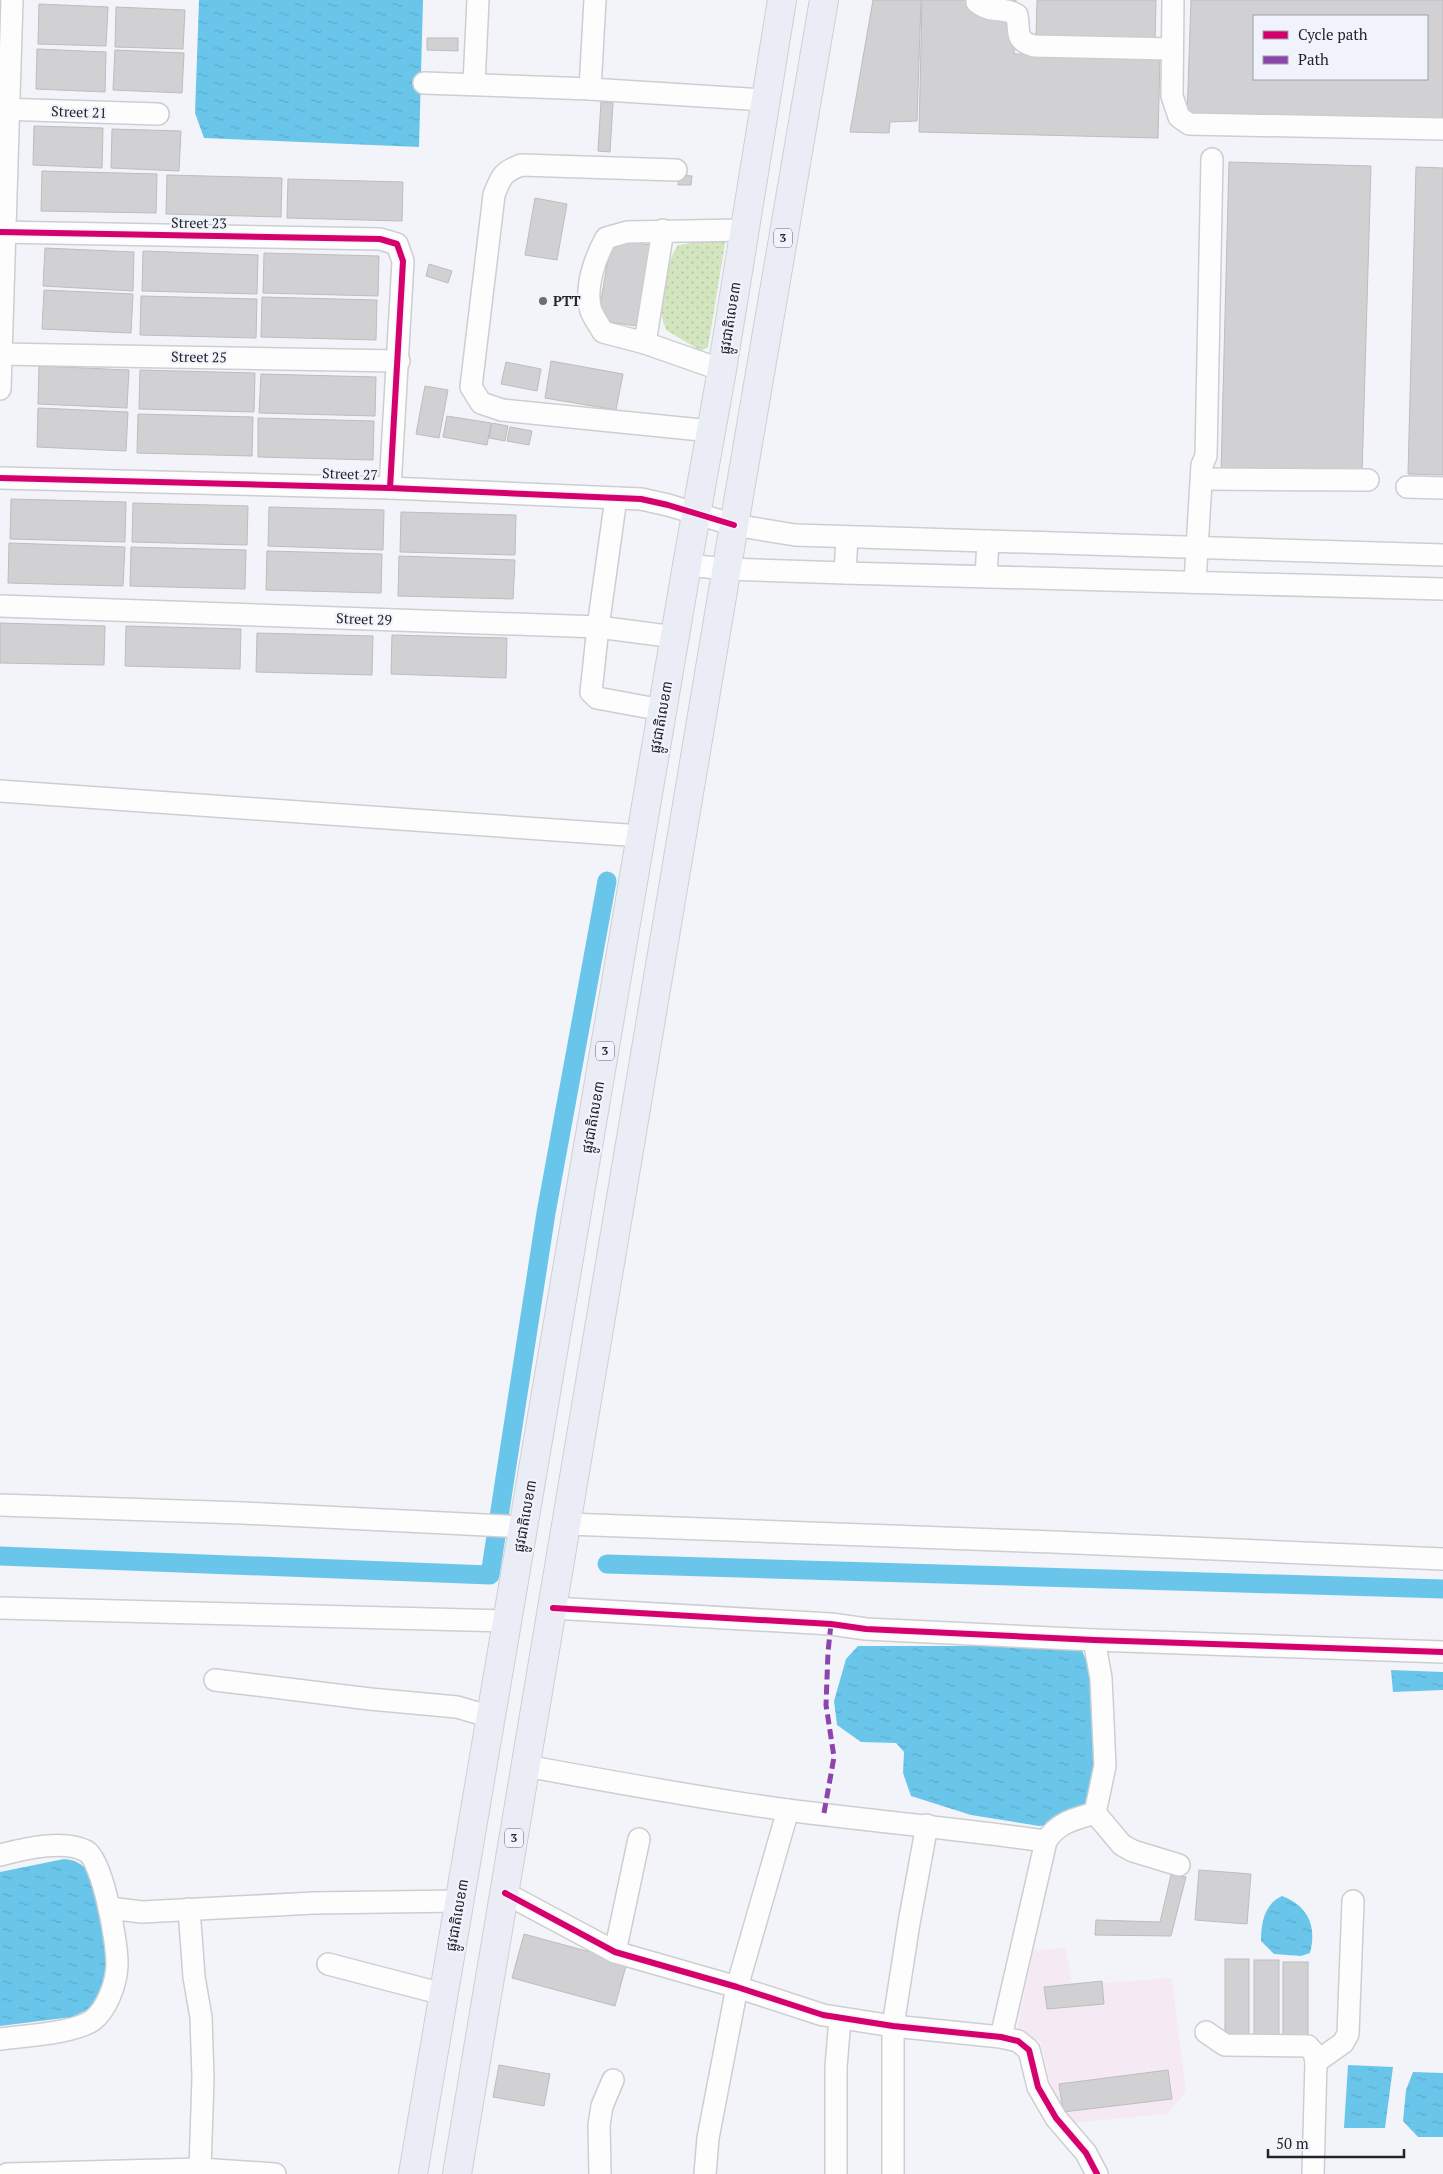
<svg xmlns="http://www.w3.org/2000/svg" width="1443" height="2174" font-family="'PT Serif','Noto Sans Khmer',serif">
	<defs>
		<pattern id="grass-dots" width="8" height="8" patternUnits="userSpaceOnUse" patternTransform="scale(1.25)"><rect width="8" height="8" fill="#d3e5bf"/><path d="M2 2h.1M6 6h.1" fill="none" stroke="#b5c4a4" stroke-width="1.8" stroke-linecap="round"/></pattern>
		<pattern id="water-ripples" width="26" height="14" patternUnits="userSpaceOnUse" patternTransform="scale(1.25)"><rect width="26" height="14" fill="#69c6ea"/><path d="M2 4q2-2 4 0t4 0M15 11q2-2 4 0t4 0" fill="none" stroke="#5baac9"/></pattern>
	</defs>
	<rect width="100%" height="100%" fill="#f3f4f9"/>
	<path fill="#f5eaf4" d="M1066,1948L1072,1985L1172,1978L1186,2092L1167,2114L1070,2123L1056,2108L1040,2041L1016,2035L1033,1950Z"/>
	<path fill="url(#grass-dots)" d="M726,238L708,347L701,351L666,330C655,302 662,271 678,245Z"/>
	<g fill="url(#water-ripples)">
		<path d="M199,0H423L419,147L204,138L195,113Z"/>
		<path d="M858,1646H1080L1089,1667L1094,1719L1097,1767L1091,1806L1048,1825L1039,1826L971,1815L911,1796L903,1773L904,1752L896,1743L861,1742L837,1725L834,1701L846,1659Z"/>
		<path d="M1391,1670L1443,1672V1690L1393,1692Z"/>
		<path d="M64,1859C75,1860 82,1863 89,1873L111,1955L99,1998L87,2010L72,2017L0,2026V1872Z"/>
		<path d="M1282,1896C1308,1906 1317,1926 1310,1953L1301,1956L1274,1954L1261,1941C1261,1924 1264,1904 1282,1896Z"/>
		<path d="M1348,2065L1393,2067L1385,2128H1344Z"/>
		<path d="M1413,2072L1443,2073V2137H1418L1403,2121L1406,2090Z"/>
	</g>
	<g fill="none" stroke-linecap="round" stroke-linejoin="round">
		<g stroke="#69c6ea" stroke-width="19">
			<path d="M0,1556L490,1575L546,1213L607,881"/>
			<path d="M607,1564L1443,1589"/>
		</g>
	</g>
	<g fill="#d1d0d3" stroke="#bdbcbf" fill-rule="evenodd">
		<path d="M873,0H921L917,121L890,122L889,133L850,132Z"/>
		<path d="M922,0H1016L1014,54L1160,58L1158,138L919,132Z"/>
		<path d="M1037,0H1156L1155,41L1036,37Z"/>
		<path d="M1191,0H1443V123L1187,116ZM1254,16H1427V79H1254Z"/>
		<path d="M39,4L108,7L106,46L38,44Z"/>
		<path d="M116,7L185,10L183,49L115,47Z"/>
		<path d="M427,38H458V51L427,50Z"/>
		<path d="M37,49L106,52L105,92L36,89Z"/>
		<path d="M115,50L184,53L182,93L113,90Z"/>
		<path d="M601,102L613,103L610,152L598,151Z"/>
		<path d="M34,126L103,128L102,168L33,165Z"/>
		<path d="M112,129L181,131L179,171L111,168Z"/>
		<path d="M1229,162L1371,166L1362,475L1221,471Z"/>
		<path d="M1416,167L1443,168V475L1408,474Z"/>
		<path d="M42,171L157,174L156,213L41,211Z"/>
		<path d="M167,175L282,178L281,217L166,214Z"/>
		<path d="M679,175L692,176L691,185H678Z"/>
		<path d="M288,179L403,182L402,221L287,218Z"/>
		<path d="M535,198L567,204L557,260L525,255Z"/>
		<path d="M618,240L650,245L652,249L641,323L636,326L604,321L599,312L610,247Z"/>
		<path d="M45,248L134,252L133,291L43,286Z"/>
		<path d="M143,251L258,255L257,294L142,291Z"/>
		<path d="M264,253L379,256L378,296L263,293Z"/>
		<path d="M429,264L452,271L448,283L426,276Z"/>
		<path d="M44,290L133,294L131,333L42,329Z"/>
		<path d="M141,296L257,299L256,338L140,335Z"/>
		<path d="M262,297L377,300L376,340L261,337Z"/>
		<path d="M551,361L623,374L616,410L545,398Z"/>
		<path d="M506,362L541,369L537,391L501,384Z"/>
		<path d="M39,366L129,370L127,408L38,404Z"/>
		<path d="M140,370L255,373L254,412L139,409Z"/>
		<path d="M261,374L376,377L375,416L259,413Z"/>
		<path d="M425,386L448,390L439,438L416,434Z"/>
		<path d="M38,408L128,412L126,451L37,447Z"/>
		<path d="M138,414L253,417L252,456L137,453Z"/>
		<path d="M447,416L491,423L487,445L443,437Z"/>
		<path d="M258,418L374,421L373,460L258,457Z"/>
		<path d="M492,423L508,426L505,441L489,438Z"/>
		<path d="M510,427L532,431L529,445L507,441Z"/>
		<path d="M11,499L126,502L125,542L10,539Z"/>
		<path d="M133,503L248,506L247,545L132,542Z"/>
		<path d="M269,507L384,510L383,550L268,546Z"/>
		<path d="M401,512L516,515L515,555L400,552Z"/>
		<path d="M9,543L125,547L123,586L8,583Z"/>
		<path d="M131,547L246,550L245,589L130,586Z"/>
		<path d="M267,551L382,554L381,593L266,590Z"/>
		<path d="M399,556L515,560L513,599L398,596Z"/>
		<path d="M0,623L105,626L104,665L0,663Z"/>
		<path d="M126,626L241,629L240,669L125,666Z"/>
		<path d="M257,633L373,636L372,675L256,672Z"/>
		<path d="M392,635L507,638L506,678L391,674Z"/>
		<path d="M1199,1870L1251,1874L1247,1924L1195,1920Z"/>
		<path d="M1171,1875L1186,1877L1171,1936L1095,1935L1096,1920L1160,1922Z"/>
		<path d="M524,1934L627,1962L615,2006L512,1978Z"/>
		<rect x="1225" y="1959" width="24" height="76"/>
		<rect x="1254" y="1960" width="25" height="75"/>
		<rect x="1283" y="1962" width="25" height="76"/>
		<path d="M1102,1981L1104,2004L1047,2009L1044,1987Z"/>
		<path d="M499,2065L550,2074L544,2106L493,2097Z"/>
		<path d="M1168,2070L1172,2099L1063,2112L1059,2084Z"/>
	</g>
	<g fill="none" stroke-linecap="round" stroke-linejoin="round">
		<g stroke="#cdced1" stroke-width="24">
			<g id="minor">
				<path d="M977,0V2C991,14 1004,6 1017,15C1020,32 1014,40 1034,46L1172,49"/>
				<path d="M1173,0L1172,96L1179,117L1189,124L1443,129"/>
				<path d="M424,83L590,89L765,100"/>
				<path d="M474,84L478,0"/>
				<path d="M590,89L595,0"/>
				<path d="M0,109L158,114"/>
				<path d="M676,170L521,165C503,172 501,176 494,195L471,387L481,403L502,410L711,431"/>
				<path d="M0,232L380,239L397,244L403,261L390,488"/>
				<path d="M645,343L663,230"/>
				<path d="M0,354L399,361"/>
				<path d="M722,370L645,343L603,332C599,325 594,318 591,311C584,288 595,258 606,238L627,232L744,230"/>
				<path d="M0,389L12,0"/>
				<path d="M0,478L390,488L641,499L668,505L734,525L795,535L1443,555"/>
				<path d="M1202,479L1368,480"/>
				<path d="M1407,487L1443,488"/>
				<path d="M687,565L727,569L845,573L1443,589"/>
				<path d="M845,573L847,537"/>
				<path d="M986,577L988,541"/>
				<path d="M1195,582L1202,465L1206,456L1212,159"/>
				<path d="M0,606L598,627L616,498"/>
				<path d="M662,710L597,698L591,692L598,627L675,637"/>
				<path d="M0,791L641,836"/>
				<path d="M0,1505L243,1513L523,1527"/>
				<path d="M567,1524L1053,1542L1443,1559"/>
				<path d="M0,1608L507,1621"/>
				<path d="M553,1608L831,1624L866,1629L1094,1640L1443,1652"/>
				<path d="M215,1680L370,1699L457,1707L491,1717"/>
				<path d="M526,1766C613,1782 699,1798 787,1810C873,1821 959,1829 1046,1841"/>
				<path d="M1095,1813L1122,1845L1133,1851L1179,1865"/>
				<path d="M0,1855C24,1849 63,1839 86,1851C103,1860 118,1945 117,1966C116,1984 107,2009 93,2020C76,2033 23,2036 0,2039"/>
				<path d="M505,1893L615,1952L737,1987L823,2015L893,2026L1001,2037L1018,2041L1029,2050L1038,2087L1056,2118L1086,2153L1097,2174"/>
				<path d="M109,1908L142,1912L314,1903L459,1901"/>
				<path d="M189,1909L194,1977L201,2017L203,2078L200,2169"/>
				<path d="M615,1952L639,1839"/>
				<path d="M328,1964L443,1994"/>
				<path d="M1206,2032L1225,2045L1308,2046L1314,2053L1316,2062L1313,2174"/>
				<path d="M1001,2037L1046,1841C1058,1822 1075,1819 1095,1813L1105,1766L1101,1678L1094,1640"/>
				<path d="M1316,2062L1343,2043L1348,2034L1353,1901"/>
				<path d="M7,2174L200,2169L275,2174"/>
				<path d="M600,2174L599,2125L602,2106L613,2080"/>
				<path d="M705,2174L708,2138L737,1987L788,1810"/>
				<path d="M836,2174V2067L840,2019"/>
				<path d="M893,2174V2026L909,1923L927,1825"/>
			</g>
		</g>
		<g stroke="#cfcfd1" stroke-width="30">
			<g id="highway">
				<path d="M413,2174L687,565L722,370L782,0"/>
				<path d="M457,2174L734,525L824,0"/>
			</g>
		</g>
		<use href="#minor" stroke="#fdfdfe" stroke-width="21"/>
		<use href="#highway" stroke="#eaedf5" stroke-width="28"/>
		<path stroke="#8e44ad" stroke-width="5" stroke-dasharray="10 5" stroke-linecap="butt" d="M824,1813L834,1757L826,1705L828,1652L831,1624"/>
		<g stroke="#f0f3fc" stroke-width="9">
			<g id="cycleway">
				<path d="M0,232L380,239L397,244L403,261L390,488"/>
				<path d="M0,478L390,488L641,499L668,505L734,525"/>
				<path d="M553,1608L831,1624L866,1629L1094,1640L1443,1652"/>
				<path d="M505,1893L615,1952L737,1987L823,2015L893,2026L1001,2037L1018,2041L1029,2050L1038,2087L1056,2118L1086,2153L1097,2174"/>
			</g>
		</g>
		<use href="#cycleway" stroke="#d6006c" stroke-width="6"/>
	</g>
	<circle fill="#6c6d70" stroke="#f0f3fc" stroke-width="2" cx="543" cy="301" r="5"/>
	<g text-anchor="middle" stroke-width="4.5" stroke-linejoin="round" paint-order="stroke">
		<g fill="#f0f3fc" stroke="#606267" stroke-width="1">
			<rect x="774" y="228.5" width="18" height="19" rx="4"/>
			<rect x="596" y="1041.5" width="18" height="19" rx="4"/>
			<rect x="505" y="1828.5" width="18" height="19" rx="4"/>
		</g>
		<g font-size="12" font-weight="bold" fill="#232427">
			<text x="783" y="242">3</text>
			<text x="605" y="1055">3</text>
			<text x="514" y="1842">3</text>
		</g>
		<g font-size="14" fill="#232427" stroke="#f0f3fc">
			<text transform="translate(79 112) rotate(2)" y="5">Street 21</text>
			<text transform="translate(199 223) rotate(1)" y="5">Street 23</text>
			<text transform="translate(730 318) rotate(-81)" y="5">ផ្លូវជាតិលេខ៣</text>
			<text transform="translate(199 357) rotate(1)" y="5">Street 25</text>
			<text transform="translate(350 474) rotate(2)" y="5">Street 27</text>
			<text transform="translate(364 619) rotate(2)" y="5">Street 29</text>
			<text transform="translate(661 717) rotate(-80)" y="5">ផ្លូវជាតិលេខ៣</text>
			<text transform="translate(593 1117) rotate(-80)" y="5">ផ្លូវជាតិលេខ៣</text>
			<text transform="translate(525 1516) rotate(-80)" y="5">ផ្លូវជាតិលេខ៣</text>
			<text transform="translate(457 1915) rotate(-80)" y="5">ផ្លូវជាតិលេខ៣</text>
		</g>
		<g font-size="14" font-weight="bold" fill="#232427" stroke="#f0f3fc" text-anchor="start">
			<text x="553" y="306">PTT</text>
		</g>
	</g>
	<rect x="1253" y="15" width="175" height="65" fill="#f0f3fc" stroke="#9ea0a7"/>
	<rect x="1263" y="31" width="25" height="8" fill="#d6006c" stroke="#9ea0a7"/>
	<text x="1298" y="40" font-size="15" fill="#232427">Cycle path</text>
	<rect x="1263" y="56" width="25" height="8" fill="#8e44ad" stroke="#9ea0a7"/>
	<text x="1298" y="65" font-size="15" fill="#232427">Path</text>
	<path d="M1268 2149v8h136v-8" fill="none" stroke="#232427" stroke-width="2.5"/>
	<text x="1276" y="2149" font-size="15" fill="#232427" stroke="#f0f3fc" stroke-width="4" paint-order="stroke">50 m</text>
</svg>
